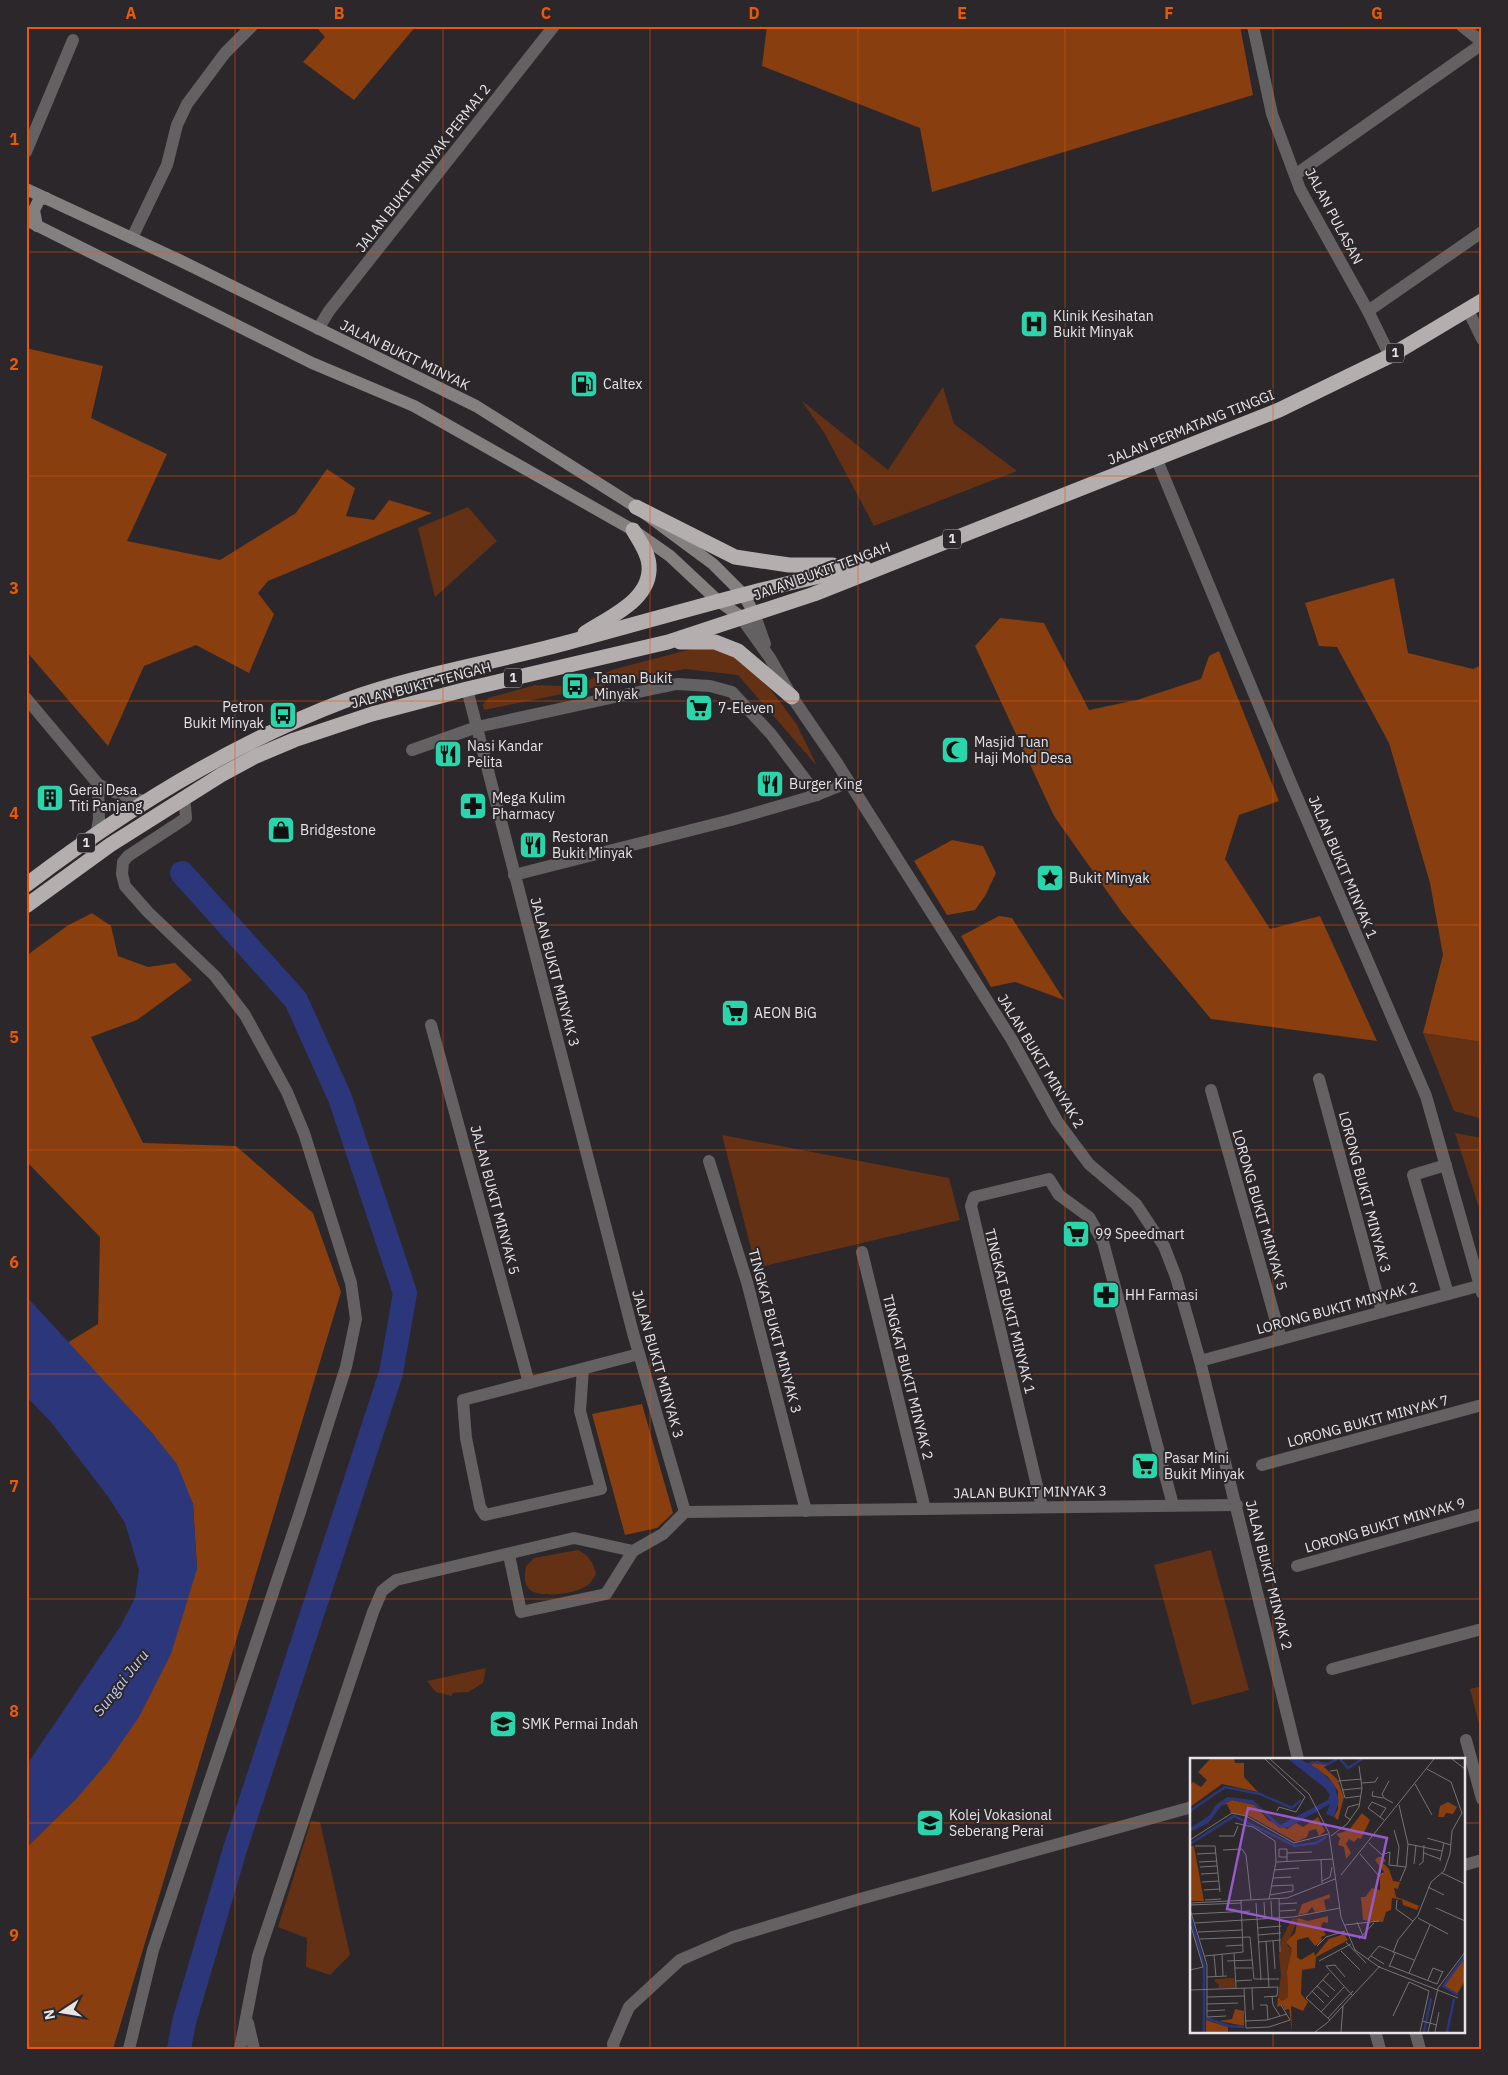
<svg xmlns="http://www.w3.org/2000/svg" width="1508" height="2075" font-family="'IBM Plex Sans',sans-serif">
	<rect width="100%" height="100%" fill="#2b272a"/>
	<g fill="#653114">
		<path d="M943,387L954,424L1017,471L874,526L825,434L801,400L888,470Z"/>
		<path d="M468,507L497,541L435,597L418,528Z"/>
		<path d="M695,648L727,649L764,680L797,725L817,766L738,675L685,669L484,710L483,705L488,698L535,685L563,686L586,681L615,669Z"/>
		<path d="M1423,1033L1482,1042V1119L1454,1111Z"/>
		<path d="M1455,1133L1482,1138V1217Z"/>
		<path d="M722,1135L949,1178L960,1220L756,1268Z"/>
		<path d="M578,1550C589,1555 593,1562 596,1574C594,1577 592,1581 589,1584C579,1594 540,1599 529,1589C523,1583 525,1573 526,1566L534,1558Z"/>
		<path d="M1211,1550L1249,1690L1192,1705L1154,1565Z"/>
		<path d="M486,1668L483,1683L468,1692L452,1693V1696L436,1692L427,1681Z"/>
		<path d="M1482,1686V1736L1470,1689Z"/>
		<path d="M311,1821L320,1822L350,1955L330,1975L306,1967L307,1938L278,1927Z"/>
	</g>
	<g fill="#883e0f">
		<path d="M315,26H416L354,100L303,62L325,37Z"/>
		<path d="M767,26H1240L1253,95L932,192L920,128L762,66Z"/>
		<path d="M26,348L103,366L91,418L167,454L127,541L220,560L296,513L327,469L355,488L346,516L374,520L389,500L432,513L268,581L258,593L274,614L249,673L196,645L144,666L108,746L26,651Z"/>
		<path d="M1394,578L1408,653L1473,669L1482,665V1042L1423,1033L1443,955L1430,883L1389,743L1337,647L1319,646L1305,603Z"/>
		<path d="M1000,618L1044,623L1089,710L1137,700L1201,679L1209,656L1219,651L1279,801L1239,815L1225,859L1270,929L1320,916L1377,1041L1211,1019L1123,914L1054,816L975,646Z"/>
		<path d="M952,840L983,846L996,873L985,896L975,910L947,915L914,861Z"/>
		<path d="M92,913L111,926L118,956L148,967L175,963L192,980L137,1020L91,1037L143,1143L236,1146L313,1213L341,1292L113,2049H26V1848L77,1798L197,1569L193,1504L153,1434L67,1343L98,1324L100,1237L26,1161V956L67,926Z"/>
		<path d="M999,916L1012,918L1064,1000L1015,982L991,987L961,936Z"/>
		<path d="M642,1404L673,1513L657,1528L625,1535L592,1414Z"/>
	</g>
	<path fill="#2c377b" d="M26,1296L153,1434L177,1464L193,1504L197,1569L171,1654L139,1717L108,1762L77,1798L26,1848V1766L120,1627L135,1598L139,1570L125,1523L109,1498L51,1422L26,1396Z"/>
	<g fill="none" stroke-linecap="round" stroke-linejoin="round">
		<path stroke="#2c377b" stroke-width="24" d="M179,2049L184,2022L235,1849L391,1373L405,1293L340,1098L296,1000L182,873"/>
		<g stroke="#636161" stroke-width="12">
			<path d="M1253,26L1272,114L1300,189L1368,311L1390,356"/>
			<path d="M1462,26L1482,42"/>
			<path d="M26,152L73,40"/>
			<path d="M1295,175L1482,44"/>
			<path d="M132,238L167,165L177,125L187,104L225,53L252,26"/>
			<path d="M1468,310L1482,339"/>
			<path d="M1368,311L1482,232"/>
			<path d="M318,329L329,311L554,26"/>
			<path d="M1157,460L1291,783L1426,1096L1482,1293"/>
			<path d="M754,613L765,644"/>
			<path d="M740,616L770,658L792,697L837,763L1012,1040L1057,1121L1089,1164L1136,1204L1164,1246L1176,1277L1200,1361L1298,1759"/>
			<path d="M467,689L633,1333L685,1512L1237,1505"/>
			<path d="M26,698L98,784L114,792L147,802"/>
			<path d="M412,750L477,727L624,695L677,684L710,686L732,692L771,734L817,795"/>
			<path d="M96,836L99,819L98,784"/>
			<path d="M514,875L731,820L817,795L849,782"/>
			<path d="M431,1025L529,1383"/>
			<path d="M1319,1079L1382,1312"/>
			<path d="M1211,1090L1281,1339"/>
			<path d="M709,1161L747,1282L806,1511"/>
			<path d="M1446,1165L1413,1175L1448,1294"/>
			<path d="M862,1252L925,1509"/>
			<path d="M1200,1361L1482,1285"/>
			<path d="M583,1369L580,1411L601,1489L485,1515L480,1507L466,1438L463,1400L639,1354"/>
			<path d="M1262,1465L1482,1405"/>
			<path d="M1042,1507L971,1206L974,1197L1049,1179L1059,1195L1089,1217L1103,1242L1173,1505"/>
			<path d="M509,1555L521,1612L606,1594L633,1551"/>
			<path d="M1297,1566L1482,1514"/>
			<path d="M1332,1669L1482,1629"/>
			<path d="M1466,1740L1482,1799"/>
			<path d="M1464,1865L1482,1860"/>
			<path d="M248,2023L254,2049"/>
			<path d="M1375,2031L1380,2049"/>
			<path d="M1415,2031L1420,2049"/>
			<path d="M129,2049L153,1950L300,1512L346,1367L356,1319L351,1283L304,1133L287,1092L245,1015L215,976L148,912L125,886L122,874L123,862L128,856L186,818L185,806L180,801"/>
			<path d="M240,2049L258,1956L373,1612L382,1591L396,1580L574,1538L633,1551L663,1534L685,1512"/>
			<path d="M614,2049L613,2044L629,2007L680,1960L733,1937L860,1899L1192,1807"/>
		</g>
		<g stroke="#848080" stroke-width="12">
			<path d="M26,189L179,260L476,406L636,507L713,564L743,594L754,613"/>
			<path d="M26,220L312,363L414,406L633,530L670,556L717,600L740,616"/>
			<path d="M37,226L34,210L39,200L46,198"/>
		</g>
		<g stroke="#b4aeae" stroke-width="15">
			<path d="M636,507L735,557L789,565H833"/>
			<path d="M585,633C609,617 652,600 649,565C648,552 639,540 633,530"/>
			<path d="M680,642H715L738,651L792,697"/>
			<path d="M26,885C122,812 231,744 344,701C418,674 497,662 573,641C670,615 765,586 864,567"/>
			<path d="M26,906L110,845L221,775L256,756L294,740L372,714L467,689L668,642L814,594L1279,410L1390,356L1482,301"/>
		</g>
	</g>
	<path fill="none" stroke="#e8590c" stroke-width="1" stroke-opacity="0.55" d="M235,26V2049M443,26V2049M650,26V2049M858,26V2049M1065,26V2049M1273,26V1759M26,252H1482M26,476H1482M26,701H1482M26,925H1482M26,1150H1482M26,1374H1482M26,1599H1482M26,1823H1192M1464,1823H1482M1273,2031V2049"/>
	<defs>
		<g id="hospital-square" transform="scale(1.4375)"><rect x="-9" y="-9" width="18" height="18" rx="4" fill="#2bd5ac" stroke="#2b272a"/><path d="M-5-5h3v3.5h4V-5h3V5h-3V1.5h-4V5h-3Z" fill="#111"/></g>
		<g id="fuel-square" transform="scale(1.4375)"><rect x="-9" y="-9" width="18" height="18" rx="4" fill="#2bd5ac" stroke="#2b272a"/><path d="M-5.5-6h7V0h2V4h1.3V-2.5L3-4.5l.8-.8L6-3V5H2.5V1h-1V6h-7ZM-4.2-4.7v3.2H.2V-4.7Z" fill="#111"/></g>
		<g id="bus-square" transform="scale(1.4375)"><rect x="-9" y="-9" width="18" height="18" rx="4" fill="#2bd5ac" stroke="#2b272a"/><path d="M-5-6H5V4H4V6H2V4H-2V6H-4V4H-5ZM-3.5-4V0h7V-4ZM-3.5 1.2v1.5H-2V1.2ZM2 1.2v1.5H3.5V1.2Z" fill="#111"/></g>
		<g id="supermarket-square" transform="scale(1.4375)"><rect x="-9" y="-9" width="18" height="18" rx="4" fill="#2bd5ac" stroke="#2b272a"/><path d="M-6-5.5h2.5l.6 2H6L4.5 2H-2.5L-4.4-4H-6ZM-1.5 3.2a1.3 1.3 0 1 0 .1 0ZM3 3.2a1.3 1.3 0 1 0 .1 0Z" fill="#111"/></g>
		<g id="mosque-square" transform="scale(1.4375)"><rect x="-9" y="-9" width="18" height="18" rx="4" fill="#2bd5ac" stroke="#2b272a"/><path d="M3.5-4.9A6 6 0 1 0 3.5 4.9A5 5 0 1 1 3.5-4.9Z" fill="#111"/></g>
		<g id="restaurant-square" transform="scale(1.4375)"><rect x="-9" y="-9" width="18" height="18" rx="4" fill="#2bd5ac" stroke="#2b272a"/><path d="M-5-6h1v4h1v-4h1v4h1v-4h1v5L-1.5 .5V6h-2V.5L-5-1ZM5-6V6H3V1.5H1.5Q1.5-4 5-6Z" fill="#111"/></g>
		<g id="building-square" transform="scale(1.4375)"><rect x="-9" y="-9" width="18" height="18" rx="4" fill="#2bd5ac" stroke="#2b272a"/><path d="M-4-6H4V6H1V3H-1V6H-4ZM-2.5-4.3h1.7v1.8h-1.7ZM.8-4.3h1.7v1.8H.8ZM-2.5-1h1.7V.8h-1.7ZM.8-1h1.7V.8H.8Z" fill="#111"/></g>
		<g id="pharmacy-square" transform="scale(1.4375)"><rect x="-9" y="-9" width="18" height="18" rx="4" fill="#2bd5ac" stroke="#2b272a"/><path d="M-2-6h4v4h4v4h-4v4h-4v-4h-4v-4h4Z" fill="#111"/></g>
		<g id="shop-square" transform="scale(1.4375)"><rect x="-9" y="-9" width="18" height="18" rx="4" fill="#2bd5ac" stroke="#2b272a"/><path d="M-5-2.5h2.3a2.7 3.5 0 0 1 5.4 0H5L5.5 6h-11ZM-1.5-2.5h3a1.5 2.3 0 0 0-3 0Z" fill="#111"/></g>
		<g id="sight-square" transform="scale(1.4375)"><rect x="-9" y="-9" width="18" height="18" rx="4" fill="#2bd5ac" stroke="#2b272a"/><path d="M0-6L1.8-2.2L6-1.7L2.9 1.2L3.7 5.4L0 3.3L-3.7 5.4L-2.9 1.2L-6-1.7L-1.8-2.2Z" fill="#111"/></g>
		<g id="school-square" transform="scale(1.4375)"><rect x="-9" y="-9" width="18" height="18" rx="4" fill="#2bd5ac" stroke="#2b272a"/><path d="M0-5L7-2L0 1L-7-2ZM-4 1L0 2.5L4 1V4Q0 6-4 4Z" fill="#111"/></g>
		<g id="university-square" transform="scale(1.4375)"><rect x="-9" y="-9" width="18" height="18" rx="4" fill="#2bd5ac" stroke="#2b272a"/><path d="M0-5L7-2L0 1L-7-2ZM-4 1L0 2.5L4 1V4Q0 6-4 4Z" fill="#111"/></g>
	</defs>
	<g fill-rule="evenodd">
		<use href="#hospital-square" x="1034" y="324"/>
		<use href="#fuel-square" x="584" y="384"/>
		<use href="#bus-square" x="575" y="686"/>
		<use href="#supermarket-square" x="699" y="708"/>
		<use href="#bus-square" x="283" y="715"/>
		<use href="#mosque-square" x="955" y="750"/>
		<use href="#restaurant-square" x="448" y="754"/>
		<use href="#restaurant-square" x="770" y="784"/>
		<use href="#building-square" x="50" y="798"/>
		<use href="#pharmacy-square" x="473" y="806"/>
		<use href="#shop-square" x="281" y="830"/>
		<use href="#restaurant-square" x="533" y="845"/>
		<use href="#sight-square" x="1050" y="878"/>
		<use href="#supermarket-square" x="735" y="1013"/>
		<use href="#supermarket-square" x="1076" y="1234"/>
		<use href="#pharmacy-square" x="1106" y="1295"/>
		<use href="#supermarket-square" x="1145" y="1466"/>
		<use href="#school-square" x="503" y="1724"/>
		<use href="#university-square" x="930" y="1823"/>
	</g>
	<g text-anchor="middle" stroke-width="4" stroke-linejoin="round" paint-order="stroke">
		<g fill="#2b272a" stroke="#afabae" stroke-width="1">
			<rect x="1386" y="343.5" width="18" height="19" rx="4"/>
			<rect x="943" y="529.5" width="18" height="19" rx="4"/>
			<rect x="504" y="668.5" width="18" height="19" rx="4"/>
			<rect x="77" y="833.5" width="18" height="19" rx="4"/>
		</g>
		<g font-size="12" font-weight="bold" fill="#e7e4e6">
			<text x="1395" y="357">1</text>
			<text x="952" y="543">1</text>
			<text x="513" y="682">1</text>
			<text x="86" y="847">1</text>
		</g>
		<g font-size="14" fill="#e7e4e6" stroke="#2b272a">
			<text transform="translate(423 168) rotate(-52)" y="5">JALAN BUKIT MINYAK PERMAI 2</text>
			<text transform="translate(1334 216) rotate(62)" y="5">JALAN PULASAN</text>
			<text transform="translate(405 355) rotate(26)" y="5">JALAN BUKIT MINYAK</text>
			<text transform="translate(1191 427) rotate(-22)" y="5">JALAN PERMATANG TINGGI</text>
			<text transform="translate(822 571) rotate(-20)" y="5">JALAN BUKIT TENGAH</text>
			<text transform="translate(421 685) rotate(-15)" y="5">JALAN BUKIT TENGAH</text>
			<text transform="translate(1343 867) rotate(67)" y="5">JALAN BUKIT MINYAK 1</text>
			<text transform="translate(555 972) rotate(75)" y="5">JALAN BUKIT MINYAK 3</text>
			<text transform="translate(1041 1061) rotate(59)" y="5">JALAN BUKIT MINYAK 2</text>
			<text transform="translate(1365 1192) rotate(75)" y="5">LORONG BUKIT MINYAK 3</text>
			<text transform="translate(495 1200) rotate(75)" y="5">JALAN BUKIT MINYAK 5</text>
			<text transform="translate(1260 1210) rotate(74)" y="5">LORONG BUKIT MINYAK 5</text>
			<text transform="translate(1337 1308) rotate(-15)" y="5">LORONG BUKIT MINYAK 2</text>
			<text transform="translate(1010 1311) rotate(76)" y="5">TINGKAT BUKIT MINYAK 1</text>
			<text transform="translate(775 1331) rotate(75)" y="5">TINGKAT BUKIT MINYAK 3</text>
			<text transform="translate(658 1364) rotate(74)" y="5">JALAN BUKIT MINYAK 3</text>
			<text transform="translate(908 1377) rotate(76)" y="5">TINGKAT BUKIT MINYAK 2</text>
			<text transform="translate(1368 1421) rotate(-15)" y="5">LORONG BUKIT MINYAK 7</text>
			<text transform="translate(1030 1492) rotate(-1)" y="5">JALAN BUKIT MINYAK 3</text>
			<text transform="translate(1385 1525) rotate(-16)" y="5">LORONG BUKIT MINYAK 9</text>
			<text transform="translate(1269 1575) rotate(76)" y="5">JALAN BUKIT MINYAK 2</text>
		</g>
		<g font-size="14" fill="#e7e4e6" stroke="#2b272a" text-anchor="start">
			<text x="1053" y="321">Klinik Kesihatan<tspan x="1053" dy="16">Bukit Minyak</tspan></text>
			<text x="603" y="389">Caltex</text>
			<text x="594" y="683">Taman Bukit<tspan x="594" dy="16">Minyak</tspan></text>
			<text x="264" y="712" text-anchor="end">Petron<tspan x="264" dy="16">Bukit Minyak</tspan></text>
			<text x="718" y="713">7-Eleven</text>
			<text x="974" y="747">Masjid Tuan<tspan x="974" dy="16">Haji Mohd Desa</tspan></text>
			<text x="467" y="751">Nasi Kandar<tspan x="467" dy="16">Pelita</tspan></text>
			<text x="789" y="789">Burger King</text>
			<text x="69" y="795">Gerai Desa<tspan x="69" dy="16">Titi Panjang</tspan></text>
			<text x="492" y="803">Mega Kulim<tspan x="492" dy="16">Pharmacy</tspan></text>
			<text x="300" y="835">Bridgestone</text>
			<text x="552" y="842">Restoran<tspan x="552" dy="16">Bukit Minyak</tspan></text>
			<text x="1069" y="883">Bukit Minyak</text>
			<text x="754" y="1018">AEON BiG</text>
			<text x="1095" y="1239">99 Speedmart</text>
			<text x="1125" y="1300">HH Farmasi</text>
			<text x="1164" y="1463">Pasar Mini<tspan x="1164" dy="16">Bukit Minyak</tspan></text>
			<text x="522" y="1729">SMK Permai Indah</text>
			<text x="949" y="1820">Kolej Vokasional<tspan x="949" dy="16">Seberang Perai</tspan></text>
		</g>
		<g font-size="15" font-style="italic" fill="#c0cbf4" stroke="#2b272a">
			<text transform="translate(121 1683) rotate(-52)" y="5">Sungai Juru</text>
		</g>
	</g>
	<g transform="translate(1190 1758)">
		<rect width="275" height="275" fill="#2b272a"/>
		<path d="M108,160L97,188L102,191L97,213L98,239L92,243L88,239L91,217L89,197L92,180L102,161ZM44,220L45,230H28L29,226L25,224V221Z" fill="#653114"/>
		<path d="M20,1H44L45,5H54V19L68,34L32,26L0,49V27L3,24L11,29L17,22L8,14ZM127,3L138,7L134,9L147,21L154,39L148,62L144,59L148,51V33L138,19L121,7ZM42,42L65,47L78,62L97,71L106,65L113,69L128,59L135,73L129,78L126,71L119,73L117,79L106,84L59,58L41,55L37,46L32,47ZM258,44L267,49L263,56L256,55L254,59H248L250,48ZM172,55L180,62L171,81L168,80L164,84L159,81L156,86L161,95L156,101L154,89L148,87L150,80L146,76L159,72ZM0,88H4L14,143H0ZM188,99H193L196,103L193,105L199,111L203,123L210,124L208,131L204,130L206,139L215,142L229,148L227,152L213,147L212,142L202,140L201,152L196,154L193,164L173,162L171,139H175L182,130L190,132V118L194,114L185,102ZM140,136V140L134,142L136,152L125,154L122,149L117,155L108,157L112,146ZM138,158V165L133,164L131,168L136,177L131,179L132,183L125,188L118,179L107,182V199L111,202L124,194L125,198L139,181L154,176L158,182L126,199L125,210L112,212L111,236L118,244L113,253L101,248L102,274L99,251L95,252L92,247L87,249L88,239L92,243L98,239L97,213L102,191L96,184L105,175L108,160L118,163ZM273,202L275,223L267,236L254,228ZM45,251L54,253V268L29,263L42,261ZM16,262L38,269V274H16Z" fill="#883e0f"/>
		<path d="M98,1H110L128,11L144,26L149,43L144,59L136,56L140,46L99,69L89,70L65,47L42,42L32,47L18,65L0,74V70L19,58L26,47L37,39L63,42L90,67L138,42L140,37L135,30Z" fill="#2c377b"/>
		<path fill="none" stroke="#2c377b" stroke-width="2.5" d="M150,1L158,10L172,1M117,9L122,4L138,6L147,1M0,53L35,29L70,36L102,50L111,42M0,86L44,58L105,88L126,85L136,79M0,158L14,207V274M268,237L253,228L275,198M16,260L39,268L54,269M234,274L241,240M257,274L264,241"/>
		<path fill="none" stroke="#767375" stroke-width="1" d="M75,1L115,39L106,54L89,49L87,53M80,1L119,36L139,75L151,159L165,192L189,209L268,240M262,1L275,11M140,13L147,12L155,40L171,38M148,23L172,21M199,23L192,36L194,40L203,45M172,25L185,24L188,19M225,26L242,57M152,32L172,30M183,33L182,38L193,40M209,47L218,86L216,109L210,123M190,59L196,50L182,44L178,50L194,62M161,62L155,58L158,49L169,46M45,65L63,69L85,83L86,104M204,72L209,89L207,108M29,78H44L48,68M141,78L157,66L169,49L172,30L169,8M237,80L261,87M0,82L42,55L56,58L104,85L138,76M179,85L192,97M218,86L252,93M5,88H25L30,134M33,92L52,91L56,97L61,141M97,95L122,94M234,95L250,101M7,96L26,95M170,96L189,118L193,115M194,96L200,94L199,107L216,109M97,99H89V91H97V103M131,102L132,125M250,103L254,85M9,104L27,103M224,106L226,87M229,107L233,104L234,87M10,109L27,108M84,112L109,110M252,115L275,126M11,116L28,115M151,117L244,1M83,120L101,119M132,123L140,119L142,109M12,124L29,123M238,129L254,137M14,132L30,131M80,137L103,133V127L81,128M89,140L90,194M79,141L86,104L143,101M15,142L31,141M207,142L206,151L223,163M81,143L82,161M74,144L75,161M0,145L97,140L145,121M66,145L71,222M89,146L107,145M0,147L51,145M246,150L275,163M0,151L17,207V259L36,258M90,153L106,152M2,156L60,153M228,160L258,176M167,164L173,178M0,165L13,209L0,212M5,165L103,159L150,150M155,167L189,163M68,170L91,168M8,174L53,172M68,177L91,175M10,181L60,179L64,221H89M169,181L184,165M76,183L79,229M83,183L85,211M69,184L91,182M156,184L176,205M36,188L53,187M127,188L136,179L155,173M151,193L170,212M44,195L46,230M203,195L208,182L228,157L241,124L254,113L260,96L262,73L272,55L261,24L237,11M32,196L33,218M24,197L26,219M15,198L53,194L51,142M181,198L194,206M178,201L189,188L224,202M37,203L62,202M129,203L161,186M200,208L247,226L253,213M199,209L205,195M45,210H62M139,215L116,240L140,262M219,215L240,167M17,219L37,218M155,219L145,207L136,208L162,237M133,222L145,233M238,222L243,210L253,214M45,223L62,222M219,224L239,233L230,274M127,228L139,239M54,230L56,270L79,269L100,262L91,247M62,230L63,252M248,230L275,194M0,232L88,229L87,238L74,239M122,233L134,245M82,238L83,247L90,258M17,239L54,238M17,246L48,245M70,247H77L78,262M17,253L35,252M131,254L154,229M203,258L219,224M138,260L163,233M55,263L77,262L97,256M232,263L247,267M125,274L137,265L190,208M151,274L153,248M238,274L248,230M245,274L249,254"/>
		<path fill="#965ac9" fill-opacity="0.15" stroke="#965ac9" stroke-width="2.5" d="M58,50L197,80L175,180L37,151Z"/>
		<rect width="275" height="275" fill="none" stroke="#e7e4e6" stroke-width="2.5"/>
	</g>
	<rect width="1508" height="2075" fill="none" stroke="#2b272a" stroke-width="55"/>
	<g transform="translate(62 2012) rotate(258)" stroke="#2b272a" stroke-width="4" paint-order="stroke">
	<path d="M0-4L9 19L0 12L-9 19Z" fill="#e7e4e6"/>
	<text y="-8" font-size="14" font-weight="bold" text-anchor="middle" fill="#e7e4e6">N</text>
	</g>
	<rect x="28" y="28" width="1452" height="2020" fill="none" stroke="#e8590c" stroke-width="2"/>
	<g font-size="16" text-anchor="middle" font-weight="bold" fill="#e8590c">
		<text x="131" y="19">A</text>
		<text x="339" y="19">B</text>
		<text x="546" y="19">C</text>
		<text x="754" y="19">D</text>
		<text x="962" y="19">E</text>
		<text x="1169" y="19">F</text>
		<text x="1377" y="19">G</text>
		<text x="14" y="145">1</text>
		<text x="14" y="370">2</text>
		<text x="14" y="594">3</text>
		<text x="14" y="819">4</text>
		<text x="14" y="1043">5</text>
		<text x="14" y="1268">6</text>
		<text x="14" y="1492">7</text>
		<text x="14" y="1717">8</text>
		<text x="14" y="1941">9</text>
	</g>
</svg>
